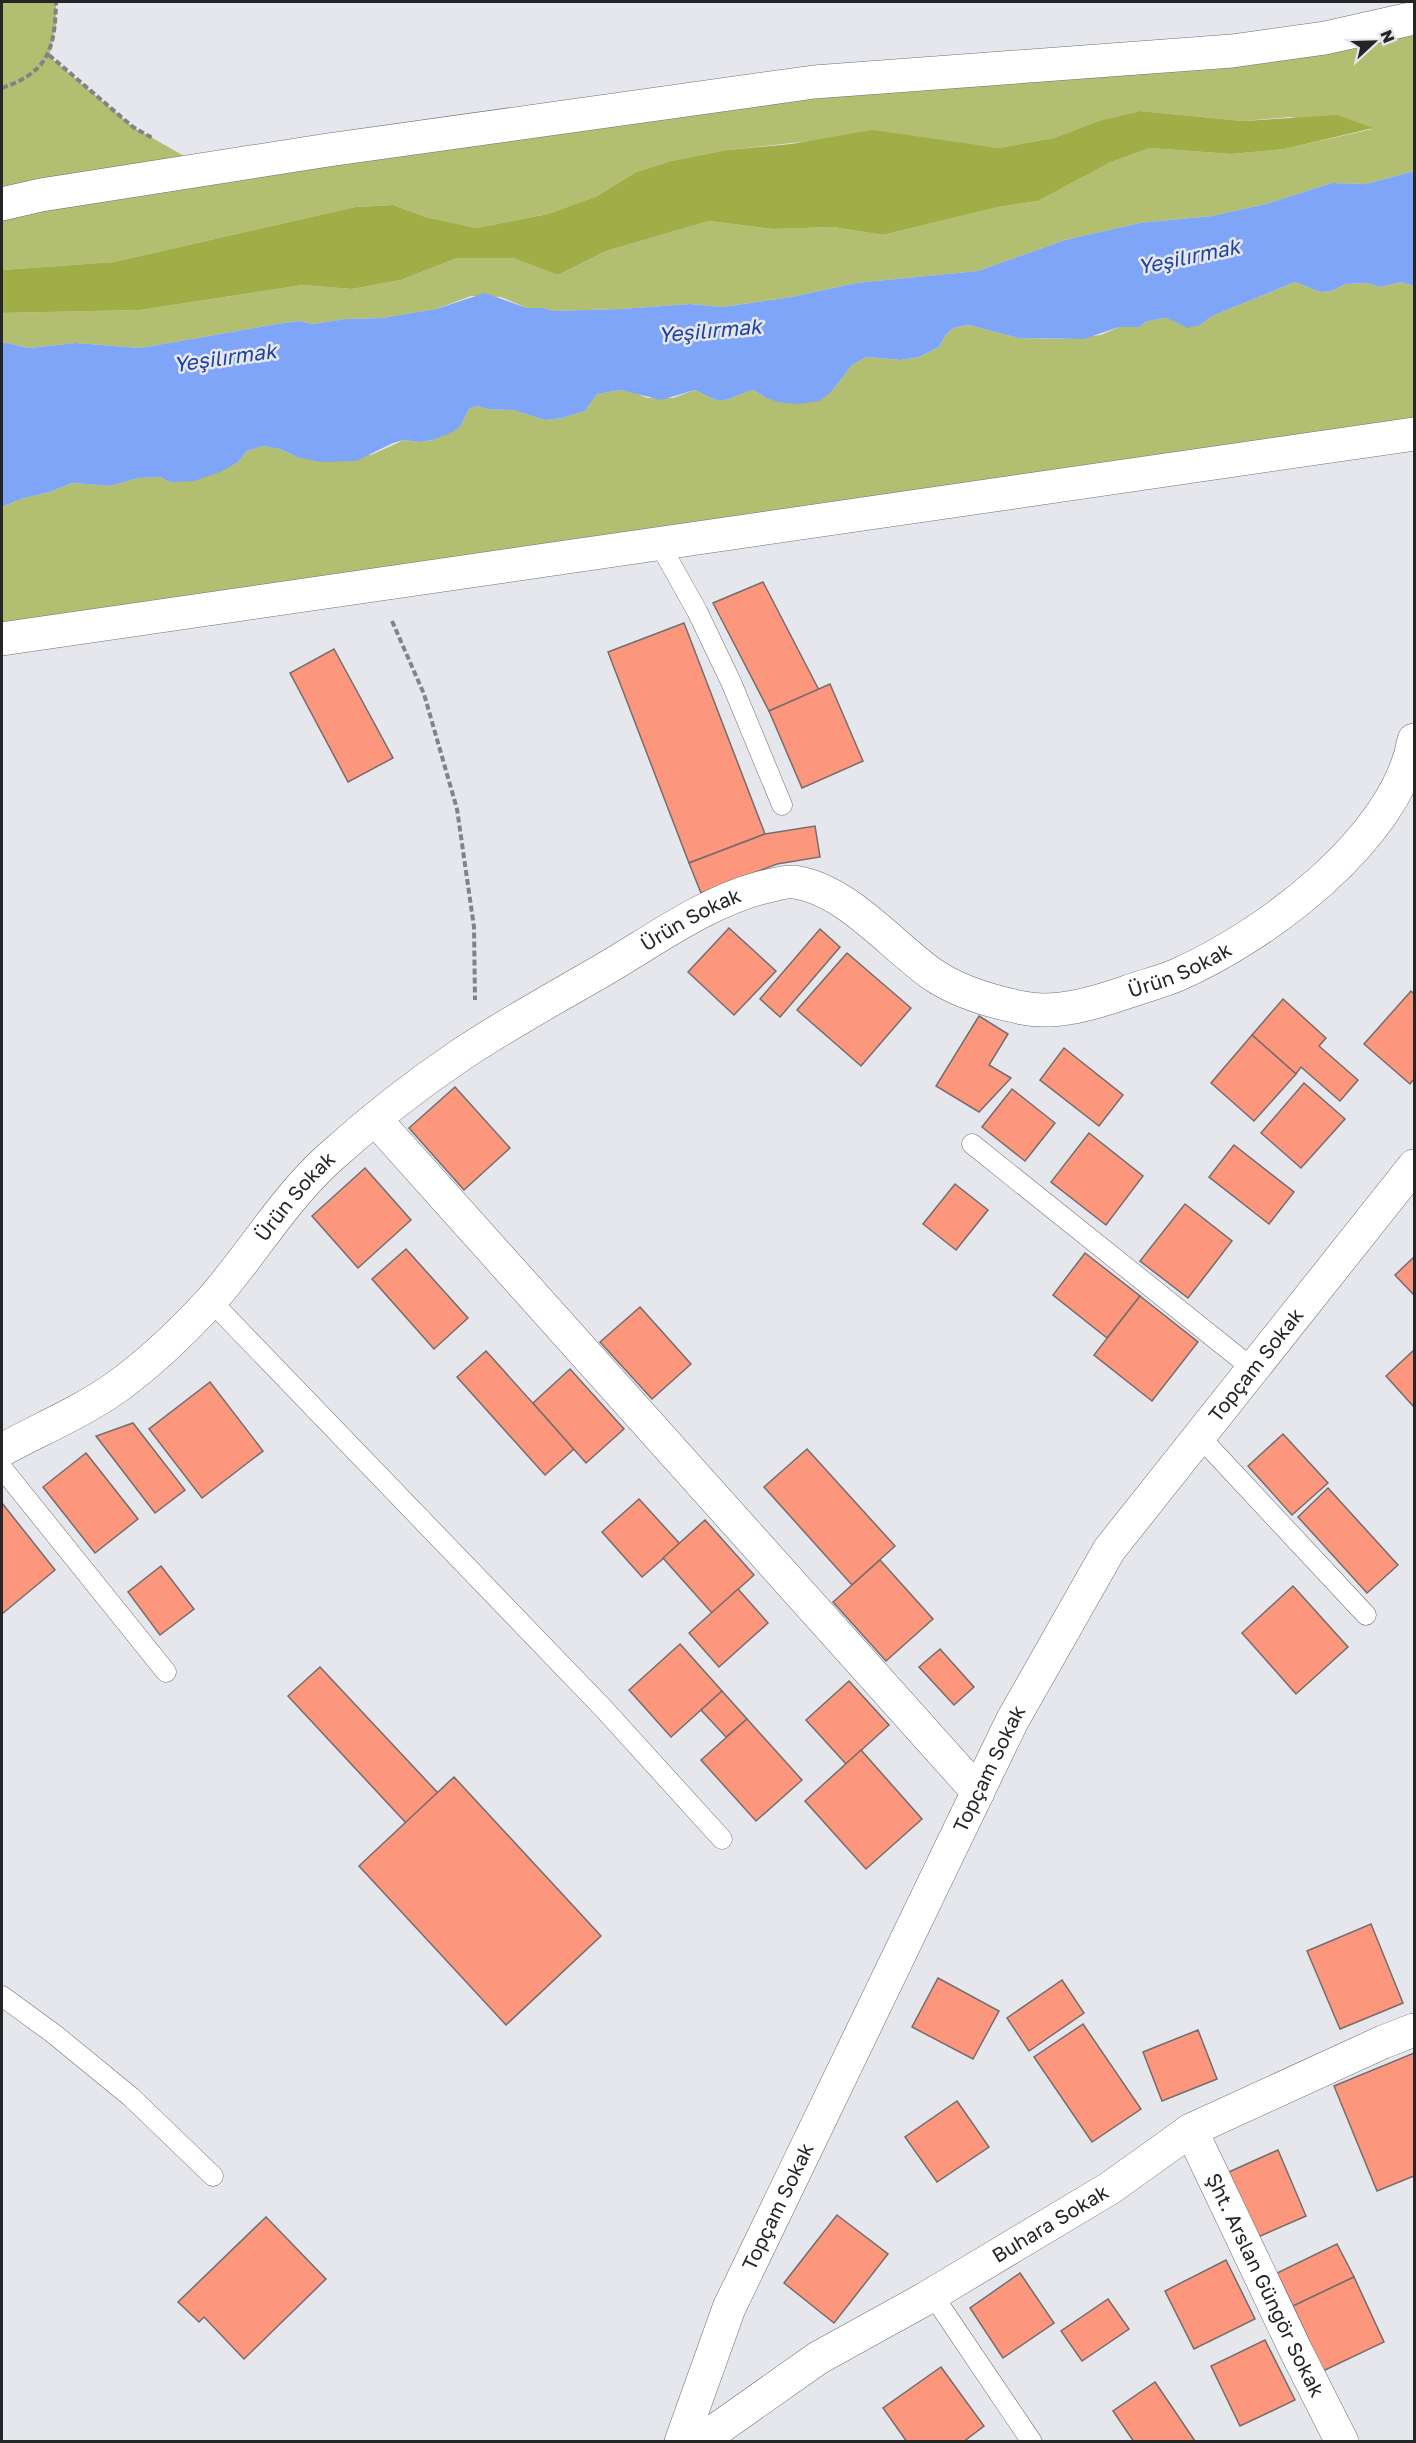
<svg xmlns="http://www.w3.org/2000/svg" width="1416" height="2443" font-family="'Golos Text',sans-serif">
	<rect width="100%" height="100%" fill="#e5e7ed"/>
	<g fill="#b2be70">
		<path d="M2,2H56V26L49,56L133,127L207,169L1414,18V171L1366,184L1332,183L1266,204L1212,216L1140,223L1065,240L978,271L856,283L792,297L722,307L690,304L621,309L553,311L544,308H527L501,297L471,296L436,309L382,318L346,319L312,324L299,321L277,324L140,348L76,343L29,348L2,342V313L140,310L303,285L352,289L401,280L457,258H513L558,275L606,251L709,221L773,229L833,227L883,235L998,207L1038,201L1111,162L1150,148L1231,154L1285,149L1372,129L1290,117L1243,121L1140,111L1098,121L1054,138L998,148L953,143L829,139L727,150L671,161L636,172L597,196L548,214L476,228L426,217L393,205L355,207L114,262L2,270Z"/>
		<path d="M1295,282L1320,292L1331,291L1346,284L1367,283L1380,287L1401,282L1414,286V434L2,639V507L21,499L50,492L72,483L110,486L138,478L160,477L170,482L238,462L247,451L263,446L280,449L297,457L371,455L404,440L419,442L433,440L460,427L469,409L477,406L487,409L513,410L545,420L562,418L585,411L597,394L621,390L635,393L647,398H673L695,390C702,393 710,398 717,400C730,402 741,392 754,390L764,397L832,391L852,365L866,357L901,360L919,357L939,347L945,336L953,328L969,325L1018,338L1063,339L1101,335L1119,327H1140L1145,322L1158,319L1167,318L1200,325L1212,316Z"/>
	</g>
	<path fill="#a1ae47" d="M1140,111L1243,121L1337,115L1373,128L1285,149L1231,154L1150,148L1111,162L1038,201L998,207L883,235L833,227L773,229L709,221L606,251L558,275L513,258H457L401,280L352,289L303,285L140,310L2,313V270L114,262L355,207L393,205L426,217L476,228L548,214L597,196L636,172L671,161L727,150L791,144L873,130L998,148L1054,138L1098,121Z"/>
	<path fill="#7ea5f8" d="M1414,171V286L1401,282L1380,287L1367,283L1346,284L1331,291L1320,292L1295,282L1212,316L1200,325L1188,328L1167,318L1158,319L1145,322L1140,327H1119L1084,339L1018,338L969,325L953,328L945,336L939,347L919,357L901,360L866,357L852,365L832,391L820,401L797,404L778,402L764,397L754,390C741,392 730,402 717,400C710,398 702,393 695,390L661,400L621,390L597,394L585,411L562,418L545,420L513,410L487,409L477,406L469,409L460,427L450,433L433,440L419,442L404,440L393,443L356,461L320,462L297,457L280,449L263,446L247,451L238,462L220,472L194,481L170,482L160,477L138,478L110,486L72,483L50,492L21,499L2,507V342L29,348L76,343L140,348L277,324L299,321L312,324L346,319L382,318L436,309L485,293L527,308H544L553,311L621,309L690,304L722,307L792,297L856,283L978,271L1065,240L1140,223L1212,216L1266,204L1332,183L1366,184Z"/>
	<g fill="#fc967d" stroke="#746d6c" stroke-width="1.5">
		<path d="M763,582L819,690L769,711L713,603Z"/>
		<path d="M684,623L765,834L689,863L608,652Z"/>
		<path d="M334,649L393,758L348,782L290,673Z"/>
		<path d="M830,684L863,761L802,788L769,711Z"/>
		<path d="M815,826L820,857L777,864L701,893L689,863L765,834Z"/>
		<path d="M729,928L776,971L734,1015L688,972Z"/>
		<path d="M820,929L840,947L780,1017L760,999Z"/>
		<path d="M847,953L911,1008L861,1066L797,1010Z"/>
		<path d="M1411,991L1414,994V1079L1410,1084L1364,1044Z"/>
		<path d="M1283,999L1326,1038L1319,1046L1358,1080L1340,1101L1301,1067L1296,1074L1252,1035Z"/>
		<path d="M979,1016L1008,1034L989,1065L1011,1078L979,1112L936,1086Z"/>
		<path d="M1252,1035L1296,1074L1254,1121L1211,1083Z"/>
		<path d="M1064,1048L1123,1095L1099,1126L1040,1080Z"/>
		<path d="M1304,1083L1345,1119L1301,1168L1261,1133Z"/>
		<path d="M455,1087L510,1148L464,1190L409,1128Z"/>
		<path d="M1012,1089L1055,1123L1025,1161L982,1127Z"/>
		<path d="M1089,1133L1143,1176L1106,1225L1051,1182Z"/>
		<path d="M1234,1145L1294,1192L1269,1224L1209,1177Z"/>
		<path d="M365,1168L411,1220L358,1268L312,1216Z"/>
		<path d="M955,1184L988,1210L956,1250L923,1224Z"/>
		<path d="M1185,1204L1232,1241L1188,1298L1140,1261Z"/>
		<path d="M406,1249L468,1318L434,1349L372,1279Z"/>
		<path d="M1085,1253L1140,1296L1107,1338L1053,1295Z"/>
		<path d="M1414,1257V1295L1395,1275Z"/>
		<path d="M1140,1296L1198,1342L1152,1401L1094,1355Z"/>
		<path d="M640,1307L691,1364L652,1399L600,1342Z"/>
		<path d="M1414,1350V1407L1386,1376Z"/>
		<path d="M486,1351L574,1449L545,1475L457,1377Z"/>
		<path d="M570,1369L624,1429L586,1463L533,1403Z"/>
		<path d="M210,1382L263,1451L202,1498L149,1429Z"/>
		<path d="M133,1423L185,1490L155,1513L96,1436Z"/>
		<path d="M1283,1434L1328,1483L1292,1515L1248,1466Z"/>
		<path d="M807,1449L895,1546L852,1585L764,1487Z"/>
		<path d="M86,1453L138,1519L95,1553L43,1487Z"/>
		<path d="M1328,1488L1398,1565L1367,1593L1298,1517Z"/>
		<path d="M639,1499L680,1544L642,1577L602,1532Z"/>
		<path d="M2,1503L55,1570L2,1614Z"/>
		<path d="M705,1520L754,1575L712,1613L663,1558Z"/>
		<path d="M880,1560L933,1619L886,1661L833,1602Z"/>
		<path d="M161,1566L194,1609L160,1635L128,1592Z"/>
		<path d="M1293,1586L1348,1647L1296,1694L1242,1633Z"/>
		<path d="M738,1589L768,1623L719,1667L689,1633Z"/>
		<path d="M680,1644L722,1691L671,1737L629,1690Z"/>
		<path d="M940,1649L974,1687L954,1705L919,1667Z"/>
		<path d="M320,1667L438,1793L406,1823L288,1696Z"/>
		<path d="M849,1681L889,1725L846,1764L806,1720Z"/>
		<path d="M722,1691L747,1719L726,1737L701,1710Z"/>
		<path d="M747,1719L802,1780L756,1821L701,1760Z"/>
		<path d="M861,1750L922,1819L866,1869L805,1801Z"/>
		<path d="M454,1777L601,1936L506,2025L359,1866Z"/>
		<path d="M1371,1924L1403,2003L1340,2029L1307,1951Z"/>
		<path d="M938,1978L999,2011L973,2059L912,2027Z"/>
		<path d="M1062,1980L1084,2013L1029,2051L1007,2018Z"/>
		<path d="M1083,2024L1141,2109L1092,2142L1034,2057Z"/>
		<path d="M1198,2030L1217,2079L1162,2101L1143,2052Z"/>
		<path d="M1414,2053V2176L1377,2191L1334,2086Z"/>
		<path d="M957,2101L989,2147L937,2182L905,2137Z"/>
		<path d="M1278,2150L1306,2216L1258,2237L1229,2172Z"/>
		<path d="M837,2215L888,2254L834,2323L784,2283Z"/>
		<path d="M266,2217L326,2279L244,2359L204,2317L199,2322L178,2302Z"/>
		<path d="M1337,2244L1354,2277L1293,2306L1277,2273Z"/>
		<path d="M1226,2260L1255,2319L1194,2349L1165,2291Z"/>
		<path d="M1020,2273L1054,2323L1003,2358L970,2308Z"/>
		<path d="M1354,2277L1384,2342L1323,2371L1293,2306Z"/>
		<path d="M1108,2299L1129,2329L1082,2361L1061,2331Z"/>
		<path d="M1265,2340L1295,2400L1240,2426L1211,2366Z"/>
		<path d="M941,2367L984,2426L963,2442H907L883,2408Z"/>
		<path d="M1155,2382L1195,2441V2442H1134L1113,2411Z"/>
	</g>
	<g fill="none" stroke-linecap="round" stroke-linejoin="round">
		<g stroke="#6e7076" stroke-width="21">
			<g id="service">
				<path d="M659,543L697,611L731,682L782,805"/>
				<path d="M972,1144L1253,1369"/>
				<path d="M211,1301L603,1708L722,1839"/>
				<path d="M1199,1436L1366,1615"/>
				<path d="M2,1468L166,1672"/>
				<path d="M2,1996L54,2034L131,2097L213,2176"/>
				<path d="M932,2294L1032,2442"/>
			</g>
		</g>
		<g stroke="#6e7076" stroke-width="34">
			<g id="minor">
				<path d="M2,204L41,195L328,150L814,82L1232,51L1325,38L1414,18"/>
				<path d="M2,639L1414,434"/>
				<path d="M375,1119L978,1792"/>
				<path id="s1" d="M2,1450C40,1429 82,1412 118,1386C151,1362 181,1333 209,1303C251,1256 280,1204 327,1160C368,1123 413,1087 459,1056C505,1025 555,998 603,970C653,941 704,903 760,888C770,886 784,881 794,882C846,889 891,945 932,974C958,992 993,1002 1023,1008C1056,1015 1095,1003 1127,992C1143,986 1161,982 1177,975C1264,937 1397,839 1414,740"/>
				<path id="s2" d="M1191,2130L1296,2351L1342,2442"/>
				<path id="s3" d="M681,2442L729,2308L1012,1721L1109,1550L1414,1166"/>
				<path id="s4" d="M699,2442L818,2358L923,2300L1110,2188L1191,2130L1383,2042L1414,2030"/>
			</g>
		</g>
		<g stroke="#818387" stroke-width="4" stroke-dasharray="6 3" stroke-linecap="butt">
			<path d="M49,55L133,127L154,139"/>
			<path d="M2,88C49,72 55,48 56,2"/>
			<path d="M392,621L424,694L457,809L474,927L475,1000"/>
		</g>
		<use href="#service" stroke="#fff" stroke-width="20"/>
		<use href="#minor" stroke="#fff" stroke-width="33"/>
	</g>
	<g text-anchor="middle" stroke-width="5" stroke-linejoin="round" paint-order="stroke">
		<g font-size="20" fill="#242527" stroke="#e5e7ed">
			<text dy="7" stroke="none"><textPath href="#s1" startOffset="879">Ürün Sokak</textPath></text>
			<text dy="7" stroke="none"><textPath href="#s1" startOffset="1419">Ürün Sokak</textPath></text>
			<text dy="7" stroke="none"><textPath href="#s1" startOffset="393">Ürün Sokak</textPath></text>
			<text dy="7" stroke="none"><textPath href="#s3" startOffset="1227">Topçam Sokak</textPath></text>
			<text dy="7" stroke="none"><textPath href="#s3" startOffset="741">Topçam Sokak</textPath></text>
			<text dy="7" stroke="none"><textPath href="#s3" startOffset="255">Topçam Sokak</textPath></text>
			<text dy="7" stroke="none"><textPath href="#s4" startOffset="414">Buhara Sokak</textPath></text>
			<text dy="7" stroke="none"><textPath href="#s2" startOffset="172">Şht. Arslan Güngör Sokak</textPath></text>
		</g>
		<g font-size="21" font-style="italic" fill="#1e43a1" stroke="#e5e7ed">
			<text transform="translate(1189 257) rotate(-12)" y="7">Yeşilırmak</text>
			<text transform="translate(710 331) rotate(-5)" y="7">Yeşilırmak</text>
			<text transform="translate(225 358) rotate(-8)" y="7">Yeşilırmak</text>
		</g>
	</g>
	<rect width="1416" height="2443" fill="none" stroke="#242527" stroke-width="6"/>
	<g transform="translate(1374 42) rotate(68)" stroke="#e5e7ed" stroke-width="4.5" paint-order="stroke">
	<path d="M0-4.5L10 22L0 15L-10 22Z" fill="#242527"/>
	<text y="-9" font-size="16" font-weight="bold" text-anchor="middle" fill="#242527">N</text>
	</g>
</svg>
